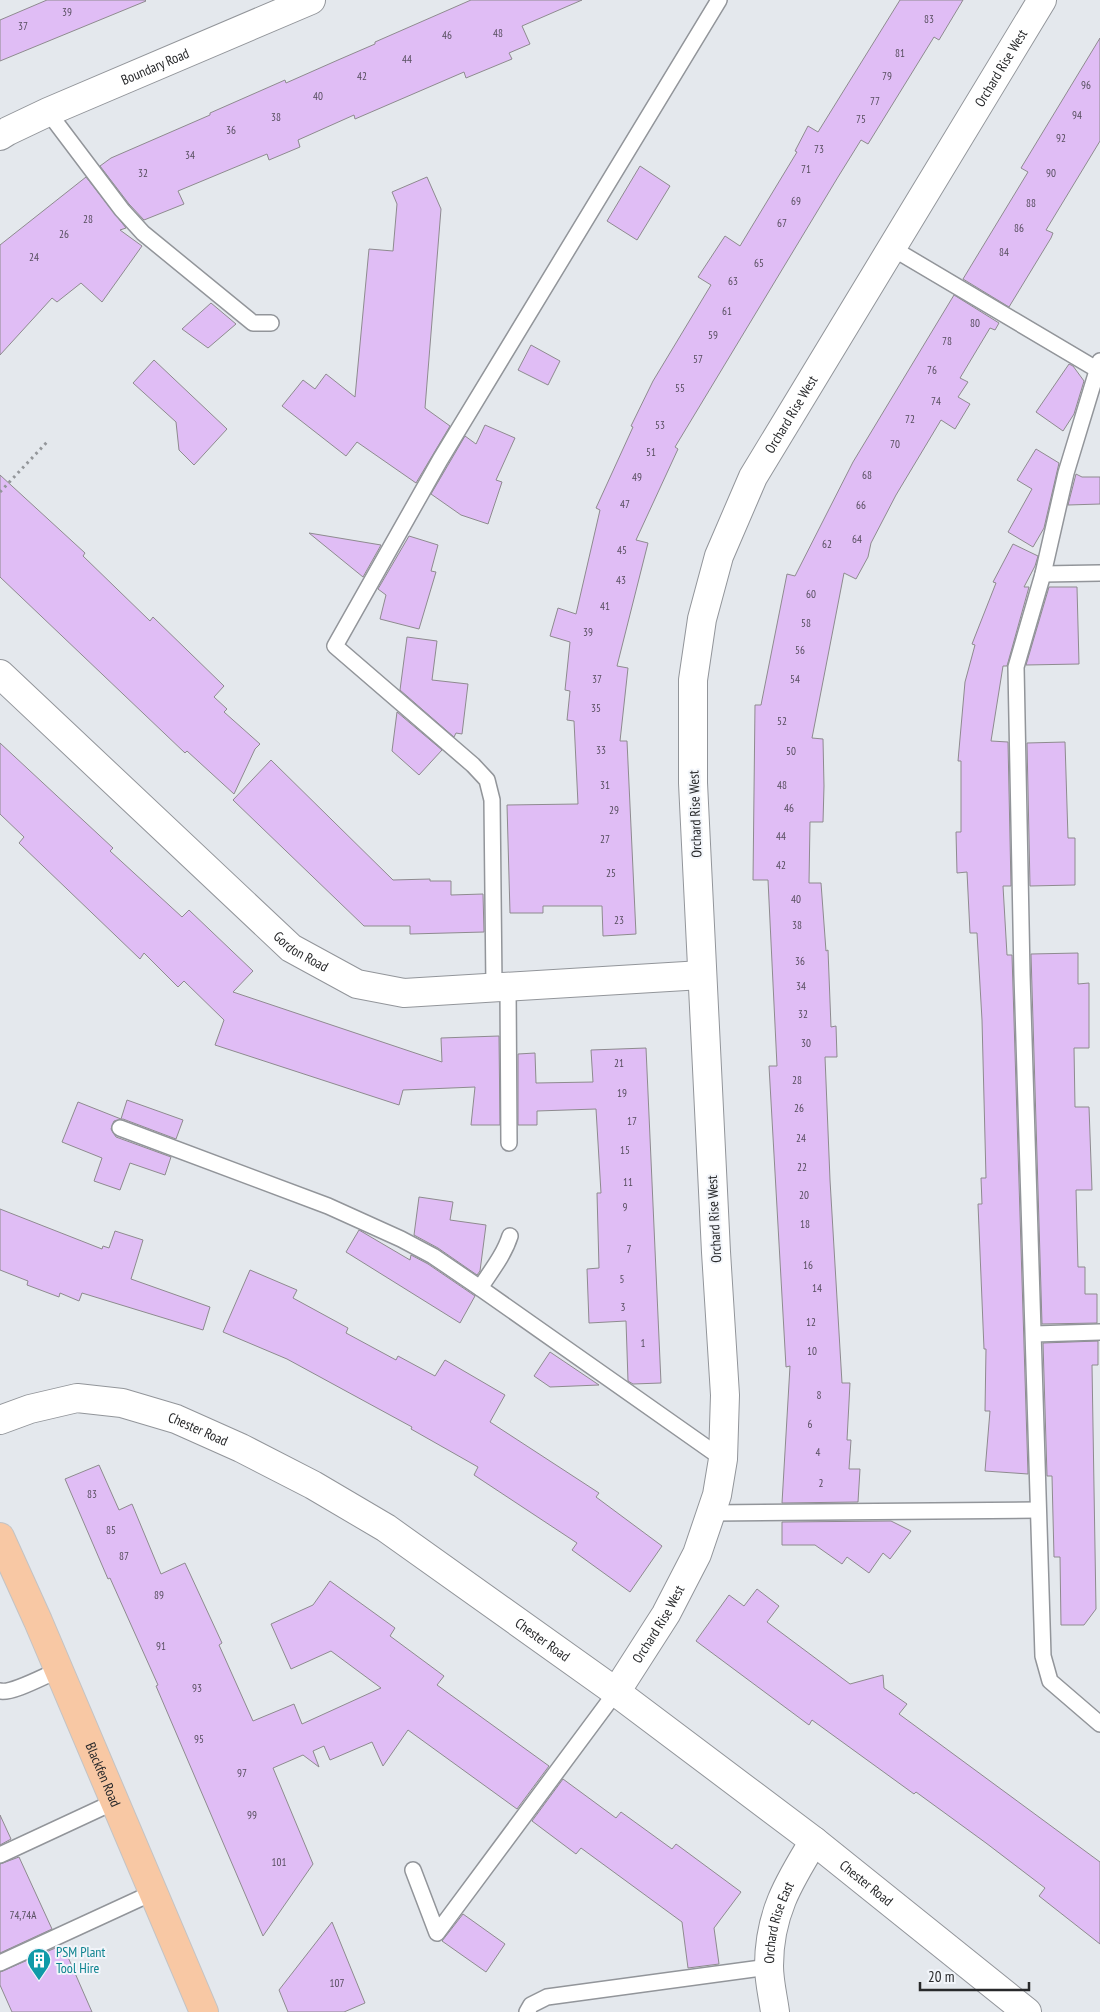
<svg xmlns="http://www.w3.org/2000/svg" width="1100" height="2012" font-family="'PT Sans Narrow',sans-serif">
	<rect width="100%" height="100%" fill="#e4e8ed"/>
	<g fill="#e0bdf5" stroke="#8e8b8f">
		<path d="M47,0H145L146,1L0,61V20Z"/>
		<path d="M471,0H582L522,26L530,44L509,53L512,59L466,78L464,72L355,119L354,115L298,140L300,147L269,160L267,154L178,191L184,204L144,220L129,204L100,166L111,158L210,115V113L285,80L286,83L338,60L375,44V42Z"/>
		<path d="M900,0H963L939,40L934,37L868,144L861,140L838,177L675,447L678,449L636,540L648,543L617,666L628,668L620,741H627L636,934L603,936L602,906H543V913H510L507,805L578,804L574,721L567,720L570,691L565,690L570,642L550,636L558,608L576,614L600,510L596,508L633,427L631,426L653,381L711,285L698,277L725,236L740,246L797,152L795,151L808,126L818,132Z"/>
		<path d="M1100,38V141L1046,230L1053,233L1051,238L1009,307L963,279L1028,172L1021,168Z"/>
		<path d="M640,166L670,186L637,240L607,221Z"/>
		<path d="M86,177L126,228L120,230L142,246L102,302L81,283L57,302L52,298L0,355V245Z"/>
		<path d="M427,177L441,209L425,408L450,426L416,483L357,442L346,456L282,406L303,380L315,389L326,374L355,397L369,249L393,251L397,204L392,192Z"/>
		<path d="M954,295L999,323L995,330L990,328L960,378L968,382L958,397L970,404L955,429L941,420L896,495L871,543L868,557L856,579L844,573L812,738L823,739L824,786L823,822H810L809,883H821L826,951L828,950L831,1027L836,1026L837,1057H825L830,1180L842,1383H850L847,1440H851L849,1469H860L858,1502L782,1503L790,1366L786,1367L769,1066H777L768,880H753L755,705H761L787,574L795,576L853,462Z"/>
		<path d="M211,303L236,324L208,348L182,329Z"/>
		<path d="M531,345L560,361L548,385L518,370Z"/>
		<path d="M154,360L227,429L194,465L179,450L176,422L133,383Z"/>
		<path d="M1069,364L1073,366L1084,381L1074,414L1063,431L1036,412Z"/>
		<path d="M485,425L515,438L496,480L502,482L488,524L461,515L431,494L465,436L476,444Z"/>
		<path d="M1036,449L1059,463L1044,528L1033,547L1008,532L1032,489L1017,480Z"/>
		<path d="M1076,474L1082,477H1100V504L1068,505Z"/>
		<path d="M0,475L85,553L83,556L150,621L153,617L224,686L214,697L227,709L224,712L260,744L255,749L234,794L187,751L185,753L0,577Z"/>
		<path d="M309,533L381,545L363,577Z"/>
		<path d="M409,536L438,545L431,571L436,572L419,629L380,619L386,595L378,589Z"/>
		<path d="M1013,544L1038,556L1035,566L1024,587H1029L1007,666H1003L991,741L1008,742L1011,886H1003L1007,955H1012L1028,1474L985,1471L990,1411H985L986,1349H984L978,1204H982L981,1178H986L982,1020L977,933H970L967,872L957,873L956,832H961V761H958L965,682L975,645L972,644L996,583L993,582Z"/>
		<path d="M1049,587H1077L1079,664L1026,665Z"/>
		<path d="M407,637L437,641L432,680L468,684L462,734L456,733L454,737L400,690Z"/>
		<path d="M397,712L442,750L419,775L392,751Z"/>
		<path d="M1065,742L1068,838H1075V885L1030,886L1027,743Z"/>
		<path d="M0,743L113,848L110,851L182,917L189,910L253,971L233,992L442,1062L441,1038L499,1036L500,1125H471L475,1087L403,1090L399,1105L215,1045L224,1020L184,981L178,987L144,953L140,959L19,843L24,837L0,814Z"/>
		<path d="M271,760L393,880L430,879V881H451V895L483,894L484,932L410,934V926H364L233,800Z"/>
		<path d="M1078,953V984L1089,983V1048H1074L1075,1107H1089L1092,1190H1076L1078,1267H1085V1294H1097V1323L1042,1324L1031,954Z"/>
		<path d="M646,1048L661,1383L633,1384L628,1381L626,1321L589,1323L587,1269L599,1268L597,1193H601L596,1109L537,1111V1125H518V1054L535,1053L536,1083L593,1082L591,1050Z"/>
		<path d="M127,1100L183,1120L176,1139L123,1119L114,1121L111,1129L116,1137L171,1157L165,1175L130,1163L120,1190L94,1181L102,1158L62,1142L78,1102L121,1119Z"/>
		<path d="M419,1197L453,1202L450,1220L486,1225L480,1271L477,1275L438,1248L414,1235Z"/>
		<path d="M0,1209L102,1249L103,1246L109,1248L115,1231L143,1240L131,1279L210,1307L203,1330L82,1293L79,1301L60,1293L59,1297L27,1285L28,1281L0,1270Z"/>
		<path d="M359,1230L410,1260L411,1255L428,1264L475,1296L460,1323L346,1252Z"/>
		<path d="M250,1270L297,1290L293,1298L348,1328L346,1333L396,1360L398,1356L435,1376L445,1360L505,1395L490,1422L599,1493L596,1497L662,1546L630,1592L572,1550L577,1543L474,1475L478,1467L411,1429L412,1427L287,1359L223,1332Z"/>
		<path d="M1098,1341V1365H1092L1096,1609L1084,1625H1061L1060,1557H1054L1052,1476H1047L1043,1343Z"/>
		<path d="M550,1352L599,1385L550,1387L534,1376Z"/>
		<path d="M99,1465L119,1510L132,1504L161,1574L185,1563L222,1643L219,1645L253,1721L294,1704L302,1724L381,1688L331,1651L291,1669L271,1624L313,1605L330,1581L395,1628L390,1636L444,1676L437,1685L549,1766L517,1809L408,1730L383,1766L372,1742L330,1760L324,1746L313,1751L319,1767L303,1755L273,1768L313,1864L263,1936L156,1686L158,1685L110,1578L108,1579L65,1479Z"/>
		<path d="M891,1521L911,1531L890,1559L883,1553L869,1573L847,1557L842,1564L815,1545H782V1522Z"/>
		<path d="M757,1589L779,1606L767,1622L850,1684L883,1675L884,1688L907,1704L899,1714L1100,1862V1944L1039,1896L1045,1888L986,1843L916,1792L914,1794L812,1720L809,1725L696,1641L729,1595L744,1606Z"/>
		<path d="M563,1779L616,1818L621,1812L672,1849L676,1844L741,1892L714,1928L719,1964L688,1968L682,1922L581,1848L576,1854L532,1821Z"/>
		<path d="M0,1815L11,1839L0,1845Z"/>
		<path d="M19,1857L52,1929L0,1953V1864Z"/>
		<path d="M463,1914L505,1944L486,1972L442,1941Z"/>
		<path d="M332,1922L365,2003L344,2012H288L279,1990Z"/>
		<path d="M60,1946L62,1949L64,1948L92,2012H12L0,1985V1972Z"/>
	</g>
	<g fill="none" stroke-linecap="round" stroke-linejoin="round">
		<g stroke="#92959a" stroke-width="18">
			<g id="lane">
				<path d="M48,112L122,210L143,233L253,323H271"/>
				<path d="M892,248L1098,370"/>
				<path d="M1100,361L1066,473L1043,574L1016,667L1022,975L1043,1656L1050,1681L1100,1724"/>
				<path d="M1043,574L1100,573"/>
				<path d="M508,986L509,1143"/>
				<path d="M494,987L492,800L487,780L473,765L335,646L440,460L719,0"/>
				<path d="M120,1128L328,1206L401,1239L433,1256L480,1288L723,1459"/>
				<path d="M480,1288C491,1271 504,1255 510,1236"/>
				<path d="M1034,1334L1100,1332"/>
				<path d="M711,1513L1038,1510"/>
				<path d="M0,1691C12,1694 46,1675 59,1670"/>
				<path d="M0,1855L114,1802"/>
				<path d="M413,1870L437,1933L616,1692"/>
				<path d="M0,1963L152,1893"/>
				<path d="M527,2012L531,2005L547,1997L769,1967"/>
			</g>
		</g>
		<g stroke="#92959a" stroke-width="30">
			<g id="street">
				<path id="s1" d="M0,136L8,131L48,112L311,0"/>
				<path id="s2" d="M0,674L291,948L357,984L404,993L702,975"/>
				<path id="s3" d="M0,1420L30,1409L77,1398L122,1403L176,1419L241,1448L313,1485L386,1528L616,1692L814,1841L1027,2012"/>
				<path id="s4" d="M616,1692L666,1614L697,1554L717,1495L723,1459L725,1395L716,1252L693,783V680L702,619L719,556L753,477L1042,0"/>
				<path id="s5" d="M775,2012C773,1997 769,1981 769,1966C769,1915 788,1883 814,1841"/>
			</g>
		</g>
		<g stroke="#c3c3c4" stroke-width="30">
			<g id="primary">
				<path id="s6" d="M0,1537L38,1621L204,2012"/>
			</g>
		</g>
		<path stroke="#93969a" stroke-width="3" stroke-dasharray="2.5 4" stroke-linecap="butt" d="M0,492L48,441"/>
		<use href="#lane" stroke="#fff" stroke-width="15"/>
		<use href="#street" stroke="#fff" stroke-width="28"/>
		<use href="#primary" stroke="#f8c8a4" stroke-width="28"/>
	</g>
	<defs>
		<g id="building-pin" transform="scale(1.25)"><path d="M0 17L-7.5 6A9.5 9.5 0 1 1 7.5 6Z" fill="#0f9aa8" stroke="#f2f5fa"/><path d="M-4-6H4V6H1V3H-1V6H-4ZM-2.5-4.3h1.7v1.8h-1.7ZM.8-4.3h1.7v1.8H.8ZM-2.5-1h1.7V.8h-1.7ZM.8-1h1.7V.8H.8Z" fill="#fff"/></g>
	</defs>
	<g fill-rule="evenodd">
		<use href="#building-pin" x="39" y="1960"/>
	</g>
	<g text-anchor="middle" stroke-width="4" stroke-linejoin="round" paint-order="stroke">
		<g font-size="11" fill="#564e5e">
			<text x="67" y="16">39</text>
			<text x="929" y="23">83</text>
			<text x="23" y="30">37</text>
			<text x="498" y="37">48</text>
			<text x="447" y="39">46</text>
			<text x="900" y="57">81</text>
			<text x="407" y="63">44</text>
			<text x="362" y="80">42</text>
			<text x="887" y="80">79</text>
			<text x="1086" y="89">96</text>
			<text x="318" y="100">40</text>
			<text x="875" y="105">77</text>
			<text x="1077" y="119">94</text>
			<text x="276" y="121">38</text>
			<text x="861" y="123">75</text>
			<text x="231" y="134">36</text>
			<text x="1061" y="142">92</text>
			<text x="819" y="153">73</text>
			<text x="190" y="159">34</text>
			<text x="806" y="173">71</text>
			<text x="143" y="177">32</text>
			<text x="1051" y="177">90</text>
			<text x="796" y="205">69</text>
			<text x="1031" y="207">88</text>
			<text x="88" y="223">28</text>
			<text x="782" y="227">67</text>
			<text x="1019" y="232">86</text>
			<text x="64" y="238">26</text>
			<text x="1004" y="256">84</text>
			<text x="34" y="261">24</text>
			<text x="759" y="267">65</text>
			<text x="733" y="285">63</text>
			<text x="727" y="315">61</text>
			<text x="975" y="327">80</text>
			<text x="713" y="339">59</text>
			<text x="947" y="345">78</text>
			<text x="698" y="363">57</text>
			<text x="932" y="374">76</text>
			<text x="680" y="392">55</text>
			<text x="936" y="405">74</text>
			<text x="910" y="423">72</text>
			<text x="660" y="429">53</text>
			<text x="895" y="448">70</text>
			<text x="651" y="456">51</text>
			<text x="867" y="479">68</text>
			<text x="637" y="481">49</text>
			<text x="625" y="508">47</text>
			<text x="861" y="509">66</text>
			<text x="857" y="543">64</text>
			<text x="827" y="548">62</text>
			<text x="622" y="554">45</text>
			<text x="621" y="584">43</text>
			<text x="811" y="598">60</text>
			<text x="605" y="610">41</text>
			<text x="806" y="627">58</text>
			<text x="588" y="636">39</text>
			<text x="800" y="654">56</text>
			<text x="597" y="683">37</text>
			<text x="795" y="683">54</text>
			<text x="596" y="712">35</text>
			<text x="782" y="725">52</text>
			<text x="601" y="754">33</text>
			<text x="791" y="755">50</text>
			<text x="605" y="789">31</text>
			<text x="782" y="789">48</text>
			<text x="789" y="812">46</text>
			<text x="614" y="814">29</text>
			<text x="781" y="840">44</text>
			<text x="605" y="843">27</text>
			<text x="781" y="869">42</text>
			<text x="611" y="877">25</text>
			<text x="796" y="903">40</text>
			<text x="619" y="924">23</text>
			<text x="797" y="929">38</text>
			<text x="800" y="965">36</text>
			<text x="801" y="990">34</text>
			<text x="803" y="1018">32</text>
			<text x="806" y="1047">30</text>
			<text x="619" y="1067">21</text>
			<text x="797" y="1084">28</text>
			<text x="622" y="1097">19</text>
			<text x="799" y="1112">26</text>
			<text x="632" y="1125">17</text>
			<text x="801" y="1142">24</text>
			<text x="625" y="1154">15</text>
			<text x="802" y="1171">22</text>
			<text x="628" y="1186">11</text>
			<text x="804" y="1199">20</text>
			<text x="625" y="1211">9</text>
			<text x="805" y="1228">18</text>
			<text x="629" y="1253">7</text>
			<text x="808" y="1269">16</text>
			<text x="622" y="1283">5</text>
			<text x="817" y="1292">14</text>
			<text x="623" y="1311">3</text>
			<text x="811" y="1326">12</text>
			<text x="643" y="1347">1</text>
			<text x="812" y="1355">10</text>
			<text x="819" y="1399">8</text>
			<text x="810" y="1428">6</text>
			<text x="818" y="1456">4</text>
			<text x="821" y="1487">2</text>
			<text x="92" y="1498">83</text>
			<text x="111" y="1534">85</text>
			<text x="124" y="1560">87</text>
			<text x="159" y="1599">89</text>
			<text x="161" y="1650">91</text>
			<text x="197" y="1692">93</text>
			<text x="199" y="1743">95</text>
			<text x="242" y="1777">97</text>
			<text x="252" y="1819">99</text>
			<text x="279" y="1866">101</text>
			<text x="23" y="1919">74,74A</text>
			<text x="337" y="1987">107</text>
		</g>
		<g font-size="14" fill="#28292b" stroke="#f2f5fa">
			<text dy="5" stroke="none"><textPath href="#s1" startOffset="170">Boundary Road</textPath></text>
			<text dy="5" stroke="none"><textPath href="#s4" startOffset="1730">Orchard Rise West</textPath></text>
			<text dy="5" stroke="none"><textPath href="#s4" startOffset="1325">Orchard Rise West</textPath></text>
			<text transform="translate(695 814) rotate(-92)" y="5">Orchard Rise West</text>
			<text dy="5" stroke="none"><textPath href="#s2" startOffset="410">Gordon Road</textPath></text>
			<text transform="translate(714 1219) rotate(-93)" y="5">Orchard Rise West</text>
			<text dy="5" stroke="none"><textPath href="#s3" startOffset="206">Chester Road</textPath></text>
			<text dy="5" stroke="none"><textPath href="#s4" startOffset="80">Orchard Rise West</textPath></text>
			<text dy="5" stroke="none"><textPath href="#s3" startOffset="611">Chester Road</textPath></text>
			<text dy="5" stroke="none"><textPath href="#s6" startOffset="259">Blackfen Road</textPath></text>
			<text dy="5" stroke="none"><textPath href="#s3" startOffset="1016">Chester Road</textPath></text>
			<text dy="5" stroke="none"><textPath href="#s5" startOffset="91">Orchard Rise East</textPath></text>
		</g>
		<g font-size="14" fill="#0d838f" stroke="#f2f5fa" text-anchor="start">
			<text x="56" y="1957">PSM Plant<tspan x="56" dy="16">Tool Hire</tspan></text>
		</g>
	</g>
	<path d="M920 1982v8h109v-8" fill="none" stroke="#28292b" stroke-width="2.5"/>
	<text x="928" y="1982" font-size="15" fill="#28292b" stroke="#f2f5fa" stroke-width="4" paint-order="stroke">20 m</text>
</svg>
